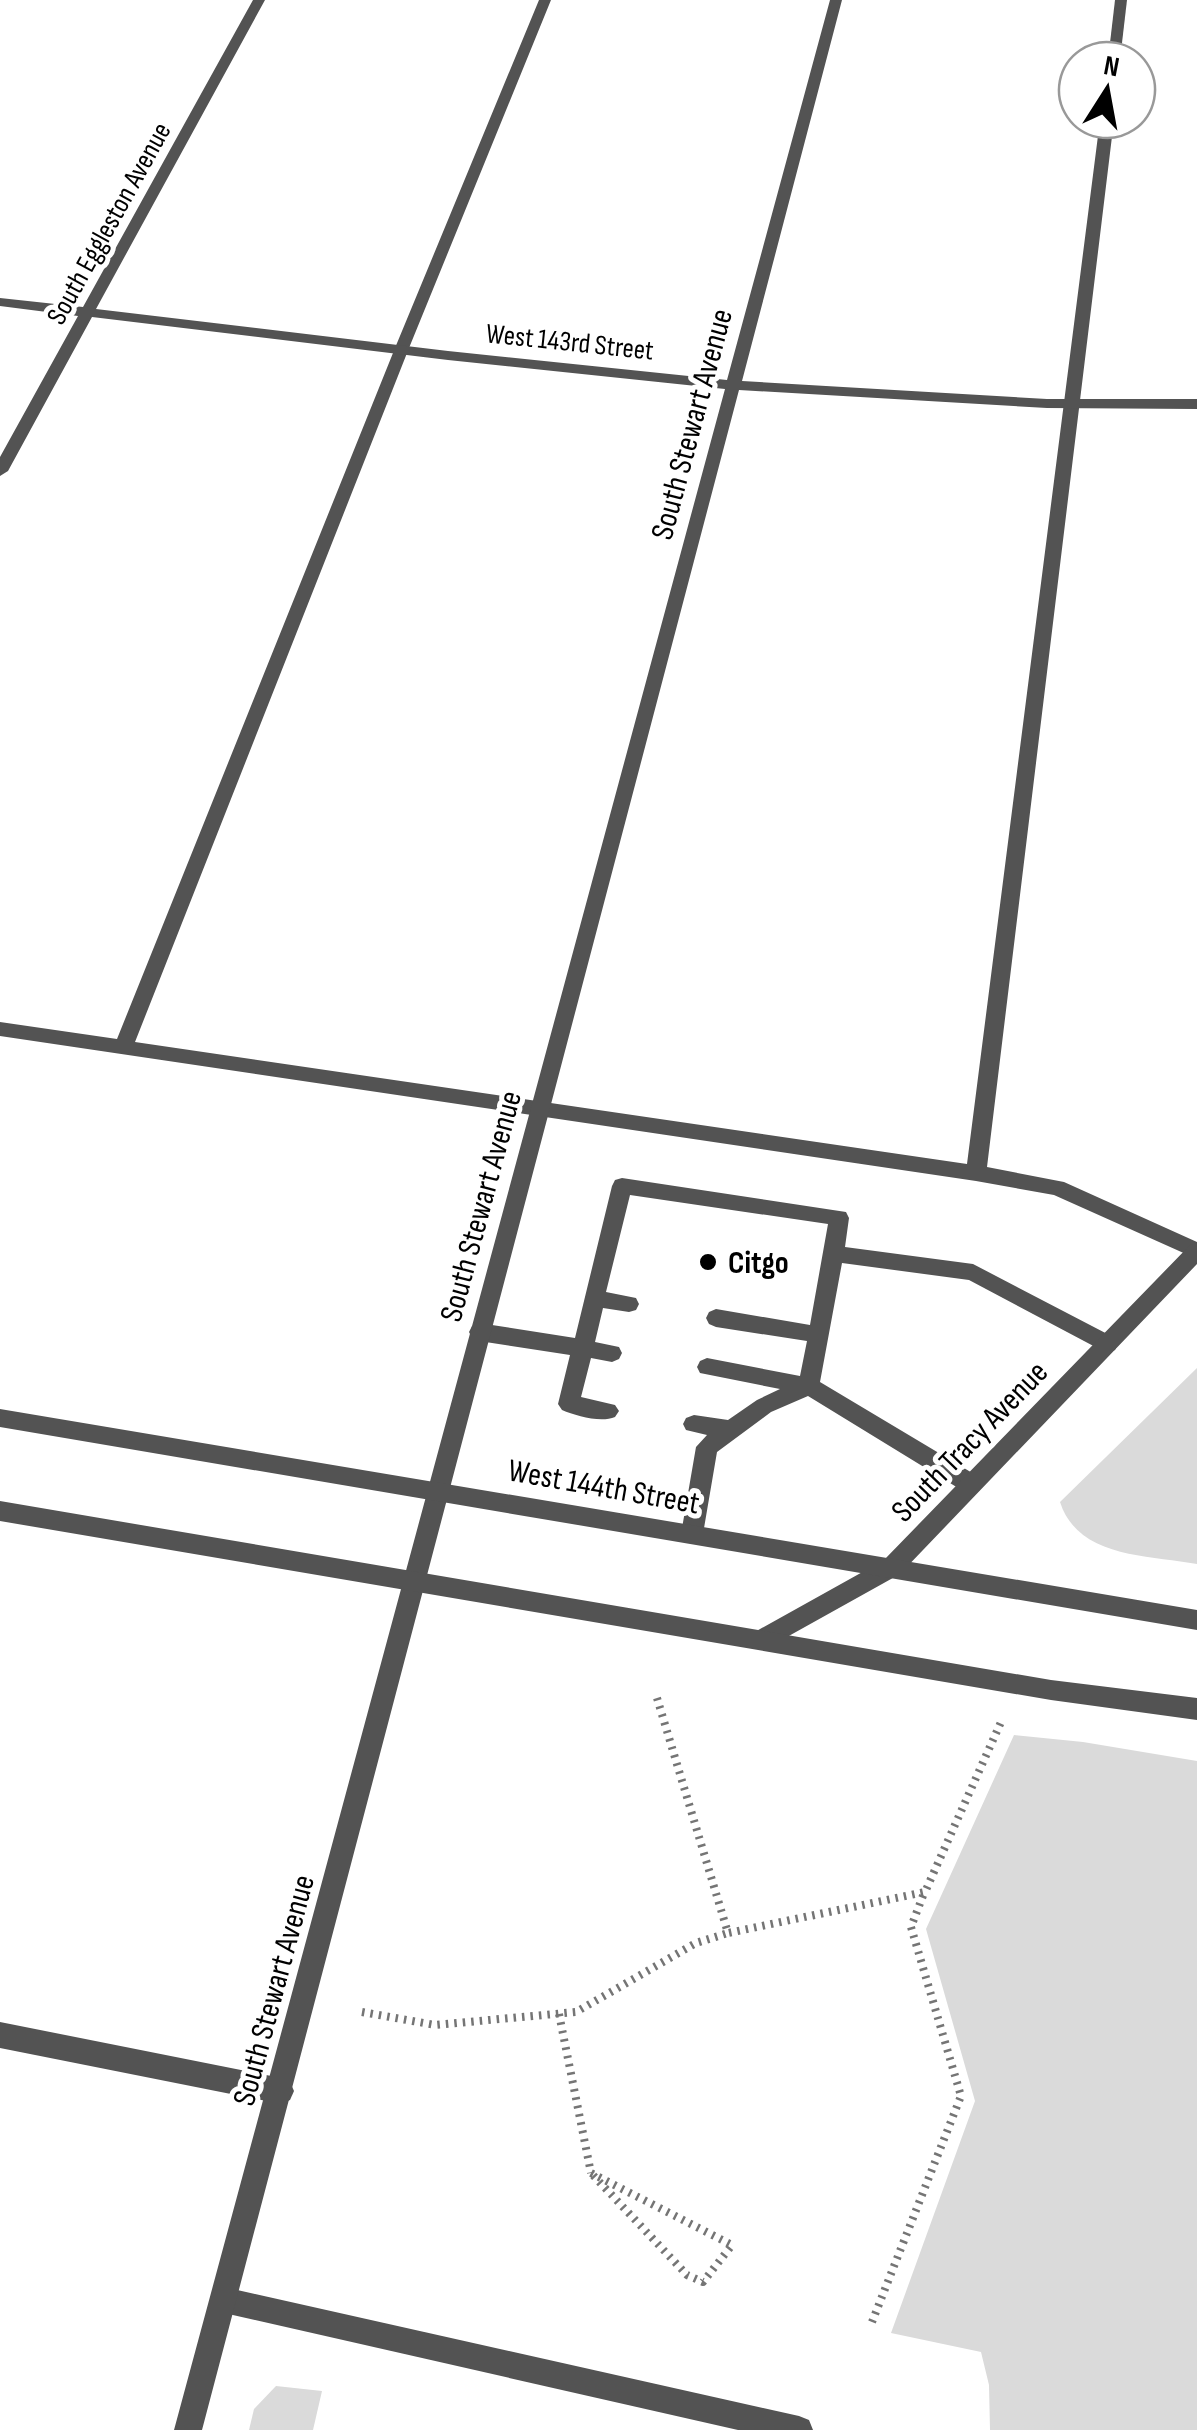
<svg xmlns="http://www.w3.org/2000/svg" width="1197" height="2430" font-family="'Sofia Sans Condensed',sans-serif">
	<rect width="100%" height="100%" fill="#fff"/>
	<g fill="#dadada">
		<path d="M1197,1368V1564C1147,1555 1078,1558 1060,1502Z"/>
		<path d="M1014,1735L1083,1742L1197,1761V2430H990L989,2385L981,2352L891,2333L975,2101L926,1929Z"/>
		<path d="M276,2386L322,2391L313,2430H249L254,2409Z"/>
	</g>
	<g fill="none" stroke-linecap="round" stroke-linejoin="round">
		<g stroke="#757575" stroke-width="8" stroke-dasharray="2.5 6" stroke-linecap="butt">
			<path d="M657,1698L728,1933L925,1892L1001,1722"/>
			<path d="M362,2012L435,2025L576,2012L696,1943L728,1933"/>
			<path d="M559,2014L591,2173"/>
			<path d="M591,2173L732,2245L703,2282L687,2275Z"/>
			<path d="M872,2322L961,2096L911,1927L924,1893"/>
		</g>
		<g fill="#535353" fill-rule="evenodd">
			<path d="M539,0H551L409,348L135,1042L967,1164L1100,120H1114L987,1167L1064,1182L1197,1242V1259L1054,1195L976,1181L0,1036V1022L117,1039L395,348Z"/>
			<path d="M1115,0H1127L1120,60H1108Z"/>
			<path d="M622,1178L846,1212L849,1218L845,1247L973,1264L1115,1338L1118,1344L1115,1350L1108,1353L1101,1350L969,1280L842,1263L820,1382L979,1477L982,1484L979,1491L971,1493L963,1491L808,1396L771,1412L717,1452L703,1534L700,1541L692,1544L684,1541L681,1534L696,1447L707,1435L686,1430L683,1424L686,1418L694,1415L728,1420L757,1400L780,1389L700,1373L697,1367L700,1361L707,1358L800,1376L807,1341L716,1327L709,1324L706,1318L709,1312L716,1309L810,1325L828,1224L630,1195L606,1292L636,1298L639,1304L636,1310L629,1312L603,1308L595,1342L619,1347L622,1353L619,1359L612,1362L591,1358L581,1397L615,1405L619,1411L615,1417C601,1423 576,1416 562,1410L558,1404L570,1355L479,1341L472,1338L469,1332L472,1326L479,1323L575,1338L612,1186L615,1180Z"/>
			<path d="M0,2022L281,2078L290,2082L294,2091L290,2100L281,2104L0,2048Z"/>
			<path d="M224,2287L799,2416L809,2420L813,2430H738L224,2313L215,2309L211,2300L215,2291Z"/>
		</g>
		<g fill="#535353" fill-rule="evenodd">
			<path d="M253,0H265L96,309L448,351L727,380L830,0H842L742,381L1047,399H1197V409L1047,408L739,390L202,2430H174L725,389L448,360L92,317L8,471L0,476V457L78,316L0,306V298L83,307Z"/>
			<path d="M1197,1243V1264L900,1574L769,1647L761,1650L753,1647L750,1640L753,1633L884,1560L1190,1245Z"/>
		</g>
		<g fill="#535353" fill-rule="evenodd">
			<path d="M0,1409L1197,1610V1630L0,1427Z"/>
			<path d="M0,1501L1051,1680L1197,1698V1720L1051,1700L0,1521Z"/>
		</g>
	</g>
	<circle fill="#000" stroke="#fff" stroke-width="4" cx="708" cy="1262" r="10"/>
	<g text-anchor="middle" stroke-width="10" stroke-linejoin="round" paint-order="stroke">
		<g font-size="28" fill="#000" stroke="#fff">
			<text transform="translate(108 223) rotate(-61)" y="10">South Eggleston Avenue</text>
			<text transform="translate(570 341) rotate(6)" y="10">West 143rd Street</text>
		</g>
		<g font-size="32" fill="#000" stroke="#fff">
			<text transform="translate(691 424) rotate(-75)" y="11">South Stewart Avenue</text>
			<text transform="translate(480 1206) rotate(-75)" y="11">South Stewart Avenue</text>
			<text transform="translate(969 1441) rotate(-46)" y="11">South Tracy Avenue</text>
			<text transform="translate(604 1486) rotate(10)" y="11">West 144th Street</text>
			<text transform="translate(273 1990) rotate(-75)" y="11">South Stewart Avenue</text>
		</g>
		<g font-size="32" font-weight="bold" fill="#000" stroke="#fff" text-anchor="start">
			<text x="728" y="1273">Citgo</text>
		</g>
	</g>
	<g transform="translate(1107 90) rotate(11)"><circle r="48" fill="#ffffff" stroke="#999999" stroke-width="2.5"/>
	<path d="M0-8L18 38L0 25L-18 38Z" fill="#000000"/>
	<text y="-15" font-size="28" font-weight="bold" text-anchor="middle" fill="#000000">N</text>
	</g>
</svg>
